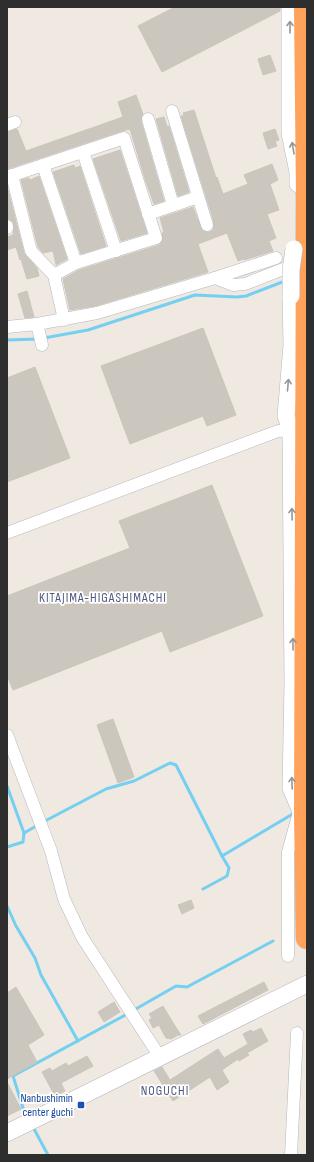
<svg xmlns="http://www.w3.org/2000/svg" width="314" height="1162" font-family="'Sofia Sans Condensed',sans-serif">
	<rect width="100%" height="100%" fill="#efe9e1"/>
	<g fill="none" stroke-linecap="round" stroke-linejoin="round">
		<g stroke="#75cff0" stroke-width="3">
			<path d="M44,338L88,330L195,295L237,297L246,296L285,281"/>
			<path d="M7,340L38,339"/>
			<path d="M7,786L24,833L23,842L7,847"/>
			<path d="M43,822L106,789L134,781L170,763L176,765L222,856L229,868L227,876L203,889"/>
			<path d="M24,833L38,825"/>
			<path d="M222,856L296,812"/>
			<path d="M7,906L16,926L35,958L41,975L78,1041"/>
			<path d="M134,1010L176,986L187,987L273,941"/>
			<path d="M27,1116L23,1108L13,1076L129,1013"/>
			<path d="M33,1127L48,1155"/>
		</g>
	</g>
	<g fill="#cbc7bf" stroke="#cbc5ba">
		<path d="M175,7H280V11L162,72L138,26Z"/>
		<path d="M270,55L276,71L263,75L258,59Z"/>
		<path d="M136,95L143,114L141,121L164,201L154,204L145,179L130,129L122,131L7,169V132L17,129L26,151L123,117L118,102Z"/>
		<path d="M194,110L216,178L217,177L223,194L248,184L244,175L272,164L278,180L270,184L279,210L267,214L276,238L269,241L273,251L244,260V259L238,261L227,233L198,244L208,272L95,306L70,310L63,279L79,270L159,245L163,240L162,233L164,232L160,218L193,207L202,230L206,232H210L213,230L214,226L213,219L181,116H184L183,113Z"/>
		<path d="M164,117L167,127L169,126L189,192L178,196L156,119Z"/>
		<path d="M275,129L279,140L275,141L277,146L268,149L263,133Z"/>
		<path d="M120,150L147,233L121,241L93,159Z"/>
		<path d="M74,165L75,168L80,166L106,246L81,254L53,172Z"/>
		<path d="M39,176L67,259L56,265L53,251L43,253L38,247L21,180L29,178L30,180Z"/>
		<path d="M7,186L24,253L37,268L39,276L27,279L21,259L20,260L16,247L7,250V237L13,235L14,228L13,222L8,219L7,215Z"/>
		<path d="M27,291L34,317L25,318L18,294Z"/>
		<path d="M203,328L236,415L207,426L203,416L130,444L101,366Z"/>
		<path d="M35,367L70,458L7,482V378Z"/>
		<path d="M212,485L263,616L170,652L162,631L13,690L7,675V596L130,548L119,521Z"/>
		<path d="M113,719L134,777L118,783L97,725Z"/>
		<path d="M191,900L194,908L182,914L178,905Z"/>
		<path d="M264,982L268,990L203,1024L198,1016Z"/>
		<path d="M16,987L44,1035L28,1045L37,1062L7,1079V993Z"/>
		<path d="M114,1002L120,1012L104,1022L98,1012Z"/>
		<path d="M163,1006L175,1026L181,1035H178L171,1039L166,1038L159,1025L153,1028L149,1020L152,1018L149,1014Z"/>
		<path d="M261,1028L268,1041L247,1053L249,1055L239,1061L238,1059L222,1070L229,1082L217,1090L210,1077L173,1101L154,1071L162,1067L170,1080L218,1049L224,1058L248,1044L243,1034L251,1030L253,1032Z"/>
		<path d="M87,1056L93,1066L61,1083L65,1091L55,1096L42,1072L50,1068L52,1071L66,1063L68,1066Z"/>
		<path d="M7,1082L21,1109L7,1116Z"/>
	</g>
	<g fill="none" stroke-linecap="round" stroke-linejoin="round">
		<g stroke="#b4b7c1" stroke-width="13">
			<g id="street">
				<path d="M172,111L207,225"/>
				<path d="M148,119L173,205"/>
				<path d="M7,125L15,122"/>
				<path d="M83,152L116,251"/>
				<path d="M43,165L76,263"/>
				<path d="M12,175L31,251L54,275"/>
				<path d="M7,177L124,138L156,238L76,263L54,275L64,320"/>
				<path d="M148,214L198,197"/>
				<path d="M7,226V228"/>
				<path d="M215,278L233,285L245,284L296,264"/>
				<path d="M37,324L42,345"/>
				<path d="M7,327L37,324L97,313L215,278L276,258"/>
				<path d="M7,533L278,431L291,430"/>
				<path d="M7,735L51,851L64,899L82,937L160,1057"/>
				<path d="M288,956V852L299,812"/>
				<path d="M291,1155L297,1033"/>
			</g>
		</g>
		<g stroke="#b4b7c1" stroke-width="18">
			<g id="secondary">
				<path d="M290,7V133L298,172V184"/>
				<path d="M291,296L292,345L286,416L291,430L293,683L291,788L303,816"/>
				<path d="M7,1133L307,984"/>
			</g>
		</g>
		<g stroke="#c9c9c9" stroke-width="23">
			<path id="highway" d="M305,7L307,201L305,814L307,938"/>
		</g>
		<use href="#street" stroke="#fff" stroke-width="12"/>
		<use href="#secondary" stroke="#fff" stroke-width="17"/>
		<use href="#highway" stroke="#ffa35c" stroke-width="22"/>
		<g stroke="#b4b7c1" stroke-width="18" stroke-linecap="butt">
			<path id="secondary-bridge" d="M291,296V270L294,249"/>
		</g>
		<use href="#secondary-bridge" stroke="#fff" stroke-width="17"/>
	</g>
	<defs><path id="oneway-shaft" d="M-6 0H5M1.5-3L5.5 0L1.5 3" fill="none" stroke-width="1.6" stroke-linecap="round" stroke-linejoin="round"/></defs>
	<g stroke="#969696">
		<use href="#oneway-shaft" transform="translate(290 27) rotate(-90)"/>
		<use href="#oneway-shaft" transform="translate(293 148) rotate(-100)"/>
		<use href="#oneway-shaft" transform="translate(288 385) rotate(-85)"/>
		<use href="#oneway-shaft" transform="translate(292 514) rotate(-91)"/>
		<use href="#oneway-shaft" transform="translate(293 644) rotate(-90)"/>
		<use href="#oneway-shaft" transform="translate(292 783) rotate(-92)"/>
	</g>
	<rect fill="#1a4fb4" stroke="#fff" stroke-width="1.5" x="77" y="1101" width="8" height="8" rx="2"/>
	<g text-anchor="middle" stroke-width="3.5" stroke-linejoin="round" paint-order="stroke">
		<g font-size="12" fill="#164399" stroke="#fff" text-anchor="end">
			<text x="73" y="1102">Nanbushimin<tspan x="73" dy="14">center guchi</tspan></text>
		</g>
		<g font-size="13" letter-spacing="1" fill="#4d5680" stroke="#fff">
			<text x="103" y="602">KITAJIMA-HIGASHIMACHI</text>
			<text x="165" y="1095">NOGUCHI</text>
		</g>
	</g>
	<rect width="314" height="1162" fill="none" stroke="#2e2e2e" stroke-width="16"/>
</svg>
